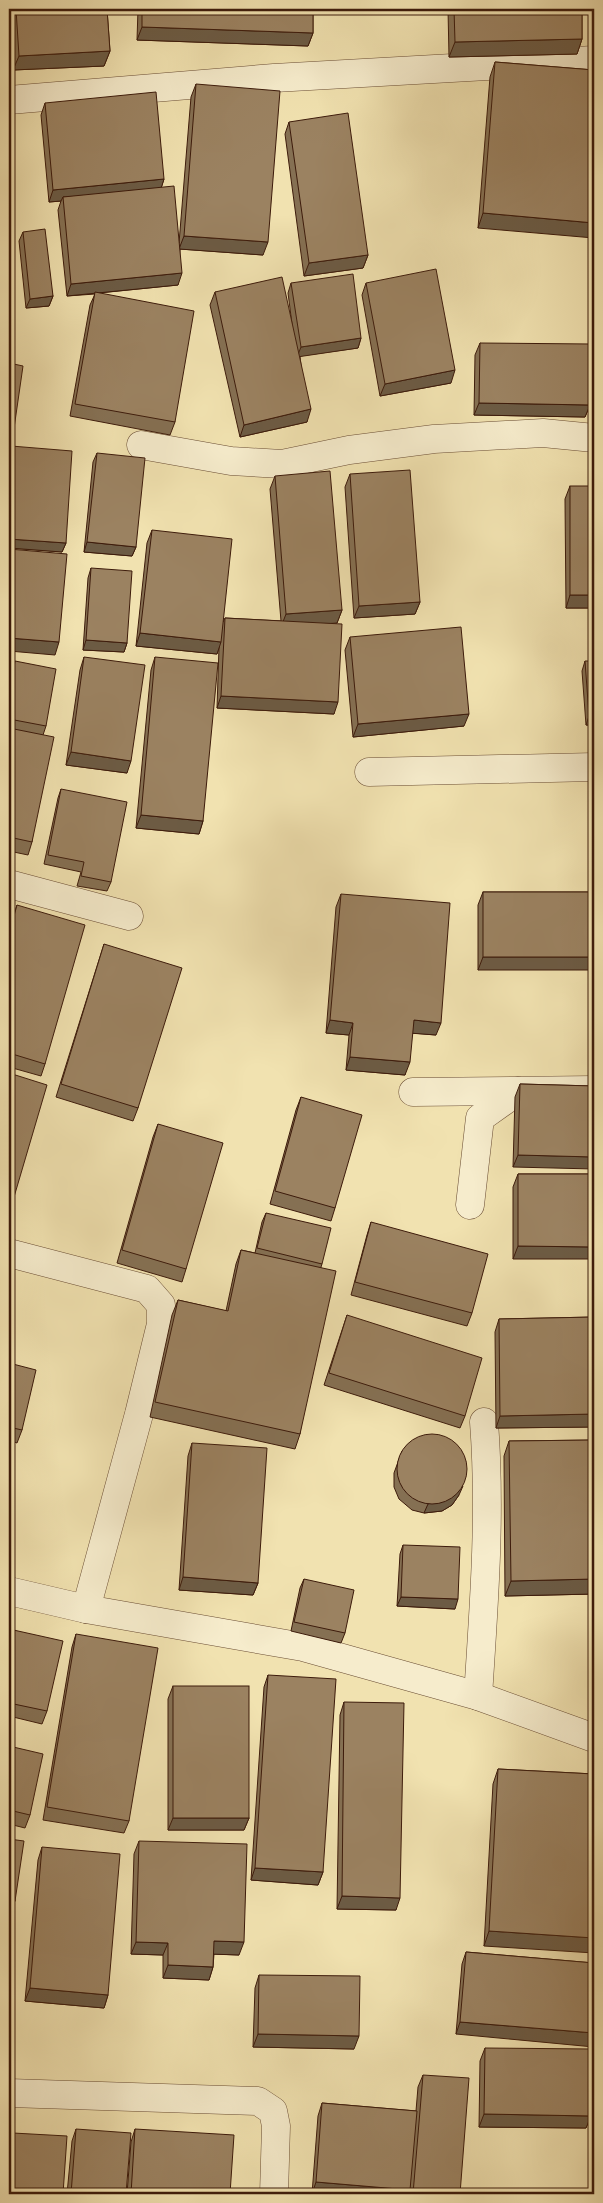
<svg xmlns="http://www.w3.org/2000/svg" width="603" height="2203" font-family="'IM FELL English',serif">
	<rect width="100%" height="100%" fill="#f1e2b0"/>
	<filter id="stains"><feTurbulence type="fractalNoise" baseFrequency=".004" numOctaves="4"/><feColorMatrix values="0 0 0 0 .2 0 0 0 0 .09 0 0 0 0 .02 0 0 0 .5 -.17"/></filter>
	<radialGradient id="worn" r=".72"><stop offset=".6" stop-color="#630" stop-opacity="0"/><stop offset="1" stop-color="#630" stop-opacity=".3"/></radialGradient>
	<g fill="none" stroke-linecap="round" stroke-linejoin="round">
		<g stroke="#6a4d34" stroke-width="29">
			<g id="minor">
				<path d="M9,100L274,78L594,60"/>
				<path d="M141,445L231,461L282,464L349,450L434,439L543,433L594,438"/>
				<path d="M369,772L594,767"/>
				<path d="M9,884L129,916"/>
				<path d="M413,1092L594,1090"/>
				<path d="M470,1205L480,1118L518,1091"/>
				<path d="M9,1253L147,1289L161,1305V1324L139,1414L86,1609"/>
				<path d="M9,1591L86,1609L303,1647L478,1696L594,1738"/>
				<path d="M478,1696C484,1605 491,1513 484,1422"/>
				<path d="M9,2093L258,2101L273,2111L276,2126L274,2194"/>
			</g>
		</g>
		<use href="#minor" stroke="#f6eccc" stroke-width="28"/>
	</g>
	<g fill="#857053" stroke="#3d1b0b">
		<path d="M10,9H107L110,51L104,66L13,70Z"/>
		<path d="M138,9H313V33L308,46L137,40Z"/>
		<path d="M448,9H582V39L577,54L449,57Z"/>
		<path d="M495,62L594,70L478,228L490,77Z"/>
		<path d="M196,84L263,255L180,249L178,285L99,293L175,422L170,435L70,416L90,305L95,294L67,296L58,210L61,201L49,202L41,115L45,103L164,179L161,188L179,243L191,97Z"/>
		<path d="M289,122L368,255L363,268L304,276L285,134Z"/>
		<path d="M23,232L53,296L49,306L26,308L19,241Z"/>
		<path d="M291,283L361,338L358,348L300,356L307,422L240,437L210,305L215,292L292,324L288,293Z"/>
		<path d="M366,283L451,383L380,396L362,295Z"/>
		<path d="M480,343L590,405L585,417L474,415L475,355Z"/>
		<path d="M9,363L11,446L66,543L62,552L9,548Z"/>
		<path d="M97,453L136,547L132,556L84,552L93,462Z"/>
		<path d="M350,474L420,602L415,614L354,618L345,487Z"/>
		<path d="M275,476L342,610L337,623H326L334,714L217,708L219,647L217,654L136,646L147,543L152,530L223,622L225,618L281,621L270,489Z"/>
		<path d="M570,486L594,608H566L565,499Z"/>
		<path d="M91,568L127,643L124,652L83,650L88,578Z"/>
		<path d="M350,637L464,726L353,737L345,650Z"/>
		<path d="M84,657L127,773L66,765L80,670Z"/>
		<path d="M155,657L203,821L199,834L136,828L151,670Z"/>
		<path d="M15,661L46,726L43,735L32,842L28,855L9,851V672H11Z"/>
		<path d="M585,661L594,725H586L582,671Z"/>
		<path d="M61,789L111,882L107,891L77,886L81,872L44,864L58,798Z"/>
		<path d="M483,892H594L478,970V905Z"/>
		<path d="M341,894L436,1035L412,1033L405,1075L346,1070L349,1035L326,1033L336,907Z"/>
		<path d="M17,905L45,1064L41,1076L9,1067V930Z"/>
		<path d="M104,944L138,1108L133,1121L56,1097Z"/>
		<path d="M520,1084L594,1086L513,1167L515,1097Z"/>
		<path d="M301,1097L335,1208L331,1221L270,1204L296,1110Z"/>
		<path d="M158,1124L186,1269L182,1282L117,1263L153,1137Z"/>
		<path d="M518,1174H594L513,1259V1187Z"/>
		<path d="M266,1213L322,1264L321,1267L300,1434L295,1449L150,1417L172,1315L178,1300L226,1311L236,1264L241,1250L255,1253L262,1222Z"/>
		<path d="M371,1222L472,1313L467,1326L351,1295L367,1235Z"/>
		<path d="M347,1315L465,1416L460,1428L324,1385Z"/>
		<path d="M594,1317V1423L593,1427L496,1428L495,1332L499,1319Z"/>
		<path d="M9,1363L22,1430L17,1443L9,1440Z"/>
		<path d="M594,1440V1594L505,1596L504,1456L509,1441Z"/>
		<path d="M192,1443L258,1583L253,1595L179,1590L188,1456Z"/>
		<path d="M402,1451L459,1495L452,1505L442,1511L424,1513L412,1510L399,1499L394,1487V1473Z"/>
		<path d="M403,1545L455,1609L397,1606L400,1554Z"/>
		<path d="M304,1579L345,1633L341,1643L291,1631L300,1588Z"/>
		<path d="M9,1629L47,1711L42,1724L9,1716Z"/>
		<path d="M76,1634L129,1821L124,1833L43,1820L72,1647Z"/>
		<path d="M268,1675L323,1872L318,1885L251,1880L264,1687Z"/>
		<path d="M173,1686L249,1818L244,1830H168V1699Z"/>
		<path d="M344,1702L396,1910L337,1909L340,1715Z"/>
		<path d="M9,1746L30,1815L25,1828L9,1824Z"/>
		<path d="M498,1769L594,1774L484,1946L493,1784Z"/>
		<path d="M9,1839L15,1901L10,1914L9,1913Z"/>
		<path d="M139,1841L239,1955L214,1954L213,1967L209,1980L163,1978V1955L131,1954L134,1854Z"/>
		<path d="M42,1847L108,1995L104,2008L25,2001L38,1860Z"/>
		<path d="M466,1952L594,1963L456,2034L462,1964Z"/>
		<path d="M259,1975L354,2049L253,2047L255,1988Z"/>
		<path d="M485,2048L591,2116L586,2128L479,2127L480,2061Z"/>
		<path d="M423,2075L460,2194H409V2193V2194H312L318,2116L322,2103L416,2111L418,2087Z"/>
		<path d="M76,2129L126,2194H67L72,2141Z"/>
		<path d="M135,2129L230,2194H127L131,2142Z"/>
		<path d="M13,2133L9,2194V2144Z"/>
	</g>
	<g fill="#6c5b44" stroke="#3d1b0b">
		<path d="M142,27L313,33L308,46L137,40Z"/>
		<path d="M582,39L577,54L449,57L455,42Z"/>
		<path d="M110,51L104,66L13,70L19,56Z"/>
		<path d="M164,179L160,192L63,197L61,201L49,202L53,190Z"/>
		<path d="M483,213L594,223V238L478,228Z"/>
		<path d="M184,236L268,242L263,255L179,249Z"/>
		<path d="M368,255L363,268L304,276L309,263Z"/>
		<path d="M182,273L178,285L67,296L71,284Z"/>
		<path d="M53,296L49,306L26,308L30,299Z"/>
		<path d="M361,338L358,348L297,357L301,347Z"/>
		<path d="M455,370L451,383L380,396L385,384Z"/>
		<path d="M479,403L590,405L585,417L474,415Z"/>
		<path d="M311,409L307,422L240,437L244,425Z"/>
		<path d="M9,539L66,543L62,552L9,548Z"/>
		<path d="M87,542L136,547L132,556L84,552Z"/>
		<path d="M570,595H594V608H566Z"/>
		<path d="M420,602L415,614L354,618L359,606Z"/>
		<path d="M342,610L337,623L281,627L286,614Z"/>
		<path d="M140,633L221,642L217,654L136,646Z"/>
		<path d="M9,638L59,642L55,655L9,651Z"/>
		<path d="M86,640L127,643L124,652L83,650Z"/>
		<path d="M221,696L338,702L334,714L217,708Z"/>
		<path d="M469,714L464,726L353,737L358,724Z"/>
		<path d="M589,716H594V725H586Z"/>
		<path d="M71,752L131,761L127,773L66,765Z"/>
		<path d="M141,815L203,821L199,834L136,828Z"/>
		<path d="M483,957H594V970H478Z"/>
		<path d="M330,1020L353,1023L349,1035L326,1033Z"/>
		<path d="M414,1020L441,1023L436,1035L409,1033Z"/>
		<path d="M350,1057L410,1062L405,1075L346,1070Z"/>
		<path d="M518,1155L594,1157V1169L513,1167Z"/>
		<path d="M518,1246L594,1247V1259H513Z"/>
		<path d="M594,1414V1423L593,1427L496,1428L500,1416Z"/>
		<path d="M463,1486L459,1495L452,1505L442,1511L424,1513L428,1504Z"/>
		<path d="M183,1577L258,1583L253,1595L179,1590Z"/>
		<path d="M594,1579V1594L505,1596L511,1581Z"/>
		<path d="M401,1597L458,1599L455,1609L397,1606Z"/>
		<path d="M173,1818H249L244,1830H168Z"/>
		<path d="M255,1868L323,1872L318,1885L251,1880Z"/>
		<path d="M342,1896L400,1898L396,1910L337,1909Z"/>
		<path d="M489,1931L594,1938V1953L484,1946Z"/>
		<path d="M214,1941L244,1942L239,1955L209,1954Z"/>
		<path d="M136,1942L168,1943L163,1955L131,1954Z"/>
		<path d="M168,1965L213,1967L209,1980L163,1978Z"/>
		<path d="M30,1988L108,1995L104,2008L25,2001Z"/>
		<path d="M460,2022L594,2033V2047L456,2034Z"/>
		<path d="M258,2034L359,2036L354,2049L253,2047Z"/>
		<path d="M484,2114L591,2116L586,2128L479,2127Z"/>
		<path d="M316,2182L410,2190L409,2194H312Z"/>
	</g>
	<g fill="#9b8261" stroke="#3d1b0b">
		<path d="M16,9H107L110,51L19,56Z"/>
		<path d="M142,9H313V33L142,27Z"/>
		<path d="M454,9H582V39L455,42Z"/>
		<path d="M495,62L594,70V223L483,213Z"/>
		<path d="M196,84L280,91L268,242L184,236Z"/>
		<path d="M156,92L164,179L53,190L45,103Z"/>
		<path d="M348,113L368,255L309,263L289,122Z"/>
		<path d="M174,186L182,273L71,284L63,197Z"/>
		<path d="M45,229L53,296L30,299L23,232Z"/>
		<path d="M436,269L455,370L385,384L366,283Z"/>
		<path d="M353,274L361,338L301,347L291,283Z"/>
		<path d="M282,277L311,409L244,425L215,292Z"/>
		<path d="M95,292L194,311L175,422L75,404Z"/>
		<path d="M480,343L591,344L590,405L479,403Z"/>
		<path d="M9,363L23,366L9,463Z"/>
		<path d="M11,446L72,451L66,543L9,539V485Z"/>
		<path d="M97,453L145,458L136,547L87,542Z"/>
		<path d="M410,470L420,602L359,606L350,474Z"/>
		<path d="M330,471L342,610L286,614L275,476Z"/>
		<rect x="570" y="486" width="24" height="109"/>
		<path d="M152,530L232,539L221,642L140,633Z"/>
		<path d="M9,549L67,554L59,642L9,638Z"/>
		<path d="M91,568L132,571L127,643L86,640Z"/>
		<path d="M225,618L342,624L338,702L221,696Z"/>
		<path d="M461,627L469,714L358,724L350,637Z"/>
		<path d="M84,657L145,665L131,761L71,752Z"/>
		<path d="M155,657L218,663L203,821L141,815Z"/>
		<path d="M15,661L56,669L46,726L9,719V672L13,673Z"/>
		<path d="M585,661H594V716H589Z"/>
		<path d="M9,728L54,737L32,842L9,837Z"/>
		<path d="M61,789L127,802L111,882L81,876L84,862L48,855Z"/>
		<rect x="483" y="892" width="111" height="65"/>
		<path d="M341,894L450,903L441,1023L414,1020L410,1062L350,1057L353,1023L330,1020Z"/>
		<path d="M17,905L85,925L45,1064L9,1053V934Z"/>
		<path d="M104,944L182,968L138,1108L61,1084Z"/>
		<path d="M9,1073L47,1085L9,1214Z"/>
		<path d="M520,1084L594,1086V1157L518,1155Z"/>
		<path d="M301,1097L362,1115L335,1208L275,1191Z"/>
		<path d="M158,1124L223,1143L186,1269L122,1250Z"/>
		<path d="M518,1174H594V1247L518,1246Z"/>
		<path d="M266,1213L331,1228L322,1264L257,1248Z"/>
		<path d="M371,1222L488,1254L472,1313L355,1282Z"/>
		<path d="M241,1250L336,1271L300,1434L155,1402L178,1300L228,1311Z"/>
		<path d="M347,1315L482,1358L465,1416L329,1373Z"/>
		<path d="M594,1317V1414L500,1416L499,1319Z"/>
		<path d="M9,1363L36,1370L22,1430L9,1427Z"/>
		<circle cx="432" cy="1469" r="35"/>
		<path d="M594,1440V1579L511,1581L509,1441Z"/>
		<path d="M192,1443L267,1448L258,1583L183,1577Z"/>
		<path d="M403,1545L460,1547L458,1599L401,1597Z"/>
		<path d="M304,1579L354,1590L345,1633L294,1622Z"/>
		<path d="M9,1629L63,1641L47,1711L9,1703Z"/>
		<path d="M76,1634L158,1648L129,1821L47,1807Z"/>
		<path d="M268,1675L336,1679L323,1872L255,1868Z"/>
		<rect x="173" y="1686" width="76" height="132"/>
		<path d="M344,1702L404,1703L400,1898L342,1896Z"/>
		<path d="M9,1746L43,1754L30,1815L9,1810Z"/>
		<path d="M498,1769L594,1774V1938L489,1931Z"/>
		<path d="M9,1839L24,1841L15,1901L9,1900Z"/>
		<path d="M139,1841L247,1844L244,1942L214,1941L213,1967L168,1965V1943L136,1942Z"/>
		<path d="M42,1847L120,1854L108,1995L30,1988Z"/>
		<path d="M466,1952L594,1963V2033L460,2022Z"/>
		<path d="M259,1975L360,1976L359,2036L258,2034Z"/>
		<path d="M485,2048L591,2049V2116L484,2114Z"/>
		<path d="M423,2075L469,2078L460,2194H413Z"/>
		<path d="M322,2103L417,2111L410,2190L316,2182Z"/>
		<path d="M76,2129L131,2133L126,2194H71Z"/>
		<path d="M135,2129L234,2135L230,2194H131Z"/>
		<path d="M13,2133L67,2136L63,2194H9V2183Z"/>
	</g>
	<rect width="603" height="2203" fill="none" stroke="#f1e2b0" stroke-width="30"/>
	<rect x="10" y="10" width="583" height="2183" fill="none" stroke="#3d1b0b" stroke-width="2.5"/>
	<rect x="15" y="15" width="573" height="2173" fill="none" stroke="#3d1b0b"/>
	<rect width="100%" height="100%" filter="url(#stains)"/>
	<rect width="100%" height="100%" fill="url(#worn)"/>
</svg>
